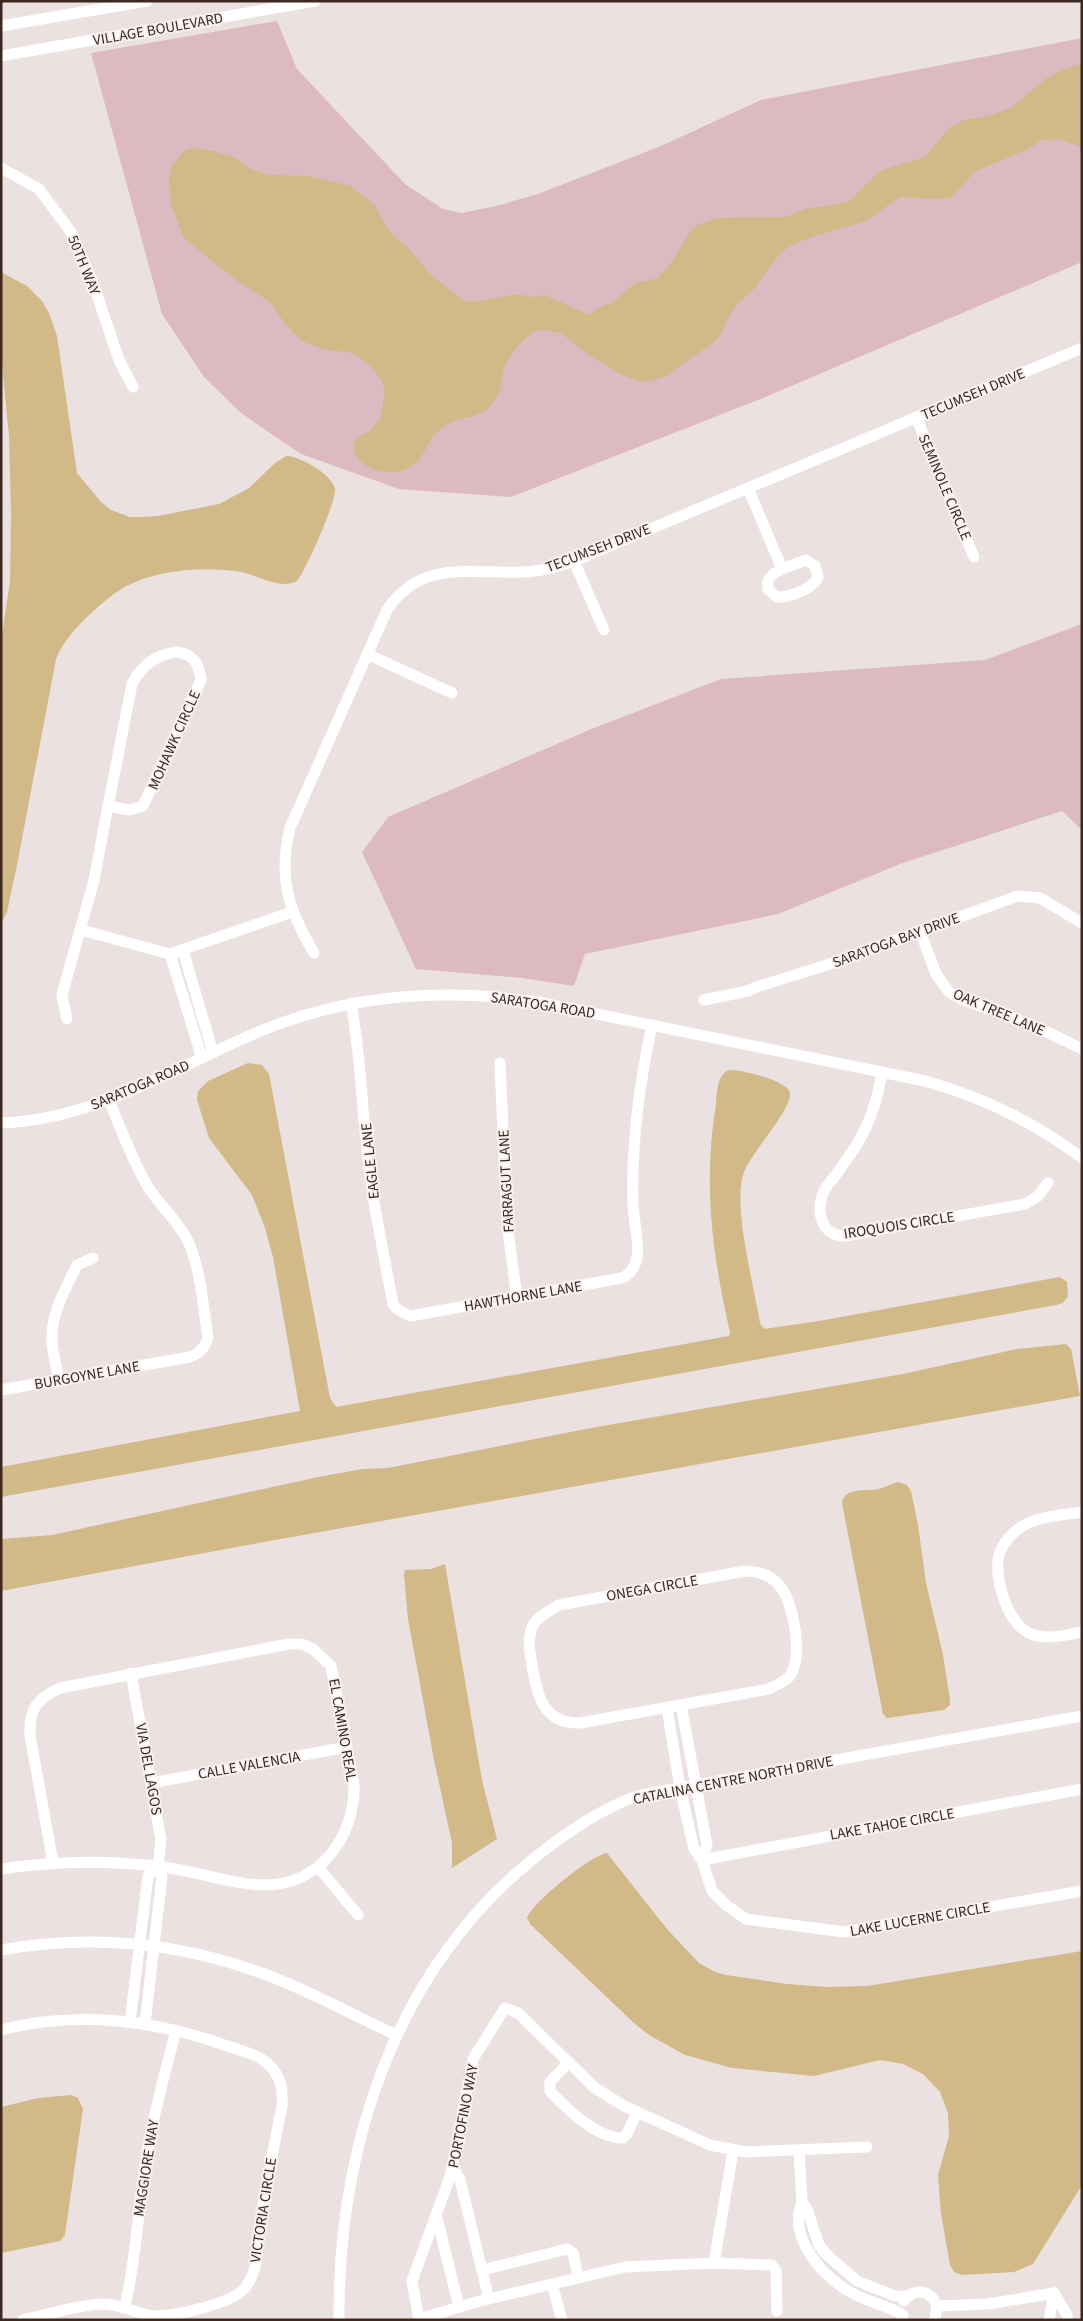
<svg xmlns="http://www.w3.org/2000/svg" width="1083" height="2321" font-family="'Source Sans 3',sans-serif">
	<rect width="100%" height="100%" fill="#ece1e1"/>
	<g fill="#ddb9c1">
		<path d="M277,21L297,69L405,184L443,209L462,213L496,206L538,194L661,146L761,100L1082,38V262L763,398L511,497L399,489L301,454L241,413L204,377L162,314L91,53Z"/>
		<path d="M1082,624V830L1062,811L900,864L778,914L585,954L574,986L522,978L416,969L362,852L388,817L589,730L721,679L985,660Z"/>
	</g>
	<g fill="#d1b988">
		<path d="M1082,64V147L1059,139L1042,140L1028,149L974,172L951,198L936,199L900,197L866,221L811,237L788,247L777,257L755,288L738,303L726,322L720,336L713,343L666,376L655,380L641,382L620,374L586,353L561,333L541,330L535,331C524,338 508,355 504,369C500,384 503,391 492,404C480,419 463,416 448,424C420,438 430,474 385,472C369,471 345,456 357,438L371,430L380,419L385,392L381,379L368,364L353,353L323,349L302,341L286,325L270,302L233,278L183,237L171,203L169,179L172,165L184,151L192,148L213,151L234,157L253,170L270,175L308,176L351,186L375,205L388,230L411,251L428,272L461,299L472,302L517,294L531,297L545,295L589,315L598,308L611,303L636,283L658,278L670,264L692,229L699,224L718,218L786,217L805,209L848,202L879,172L891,167L925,157L950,127L964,120L988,116L1012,107L1044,80L1064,69Z"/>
		<path d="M1,272L27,286L42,301L49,313L57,336L77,473L101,502L111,510L130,517H140L158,516L219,504L249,488L275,463L286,456C300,456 332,474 335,489C337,500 305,572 297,581C280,590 259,576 242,572C205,566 156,569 123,588C110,596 98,606 87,617C74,630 63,642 56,659L18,860L7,912L1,924V641L10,582L11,514L9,436L1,354Z"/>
		<path d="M248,1063L262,1065L269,1074L330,1398L336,1407L729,1336L730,1333C712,1252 703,1186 716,1104C717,1093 717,1074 729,1070C740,1069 789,1081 790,1093C792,1110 750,1153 743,1175C733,1208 754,1286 760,1323L764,1329L819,1321L1060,1277L1067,1282L1068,1296L1063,1303L1056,1305L1,1497V1467L300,1411L273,1257L265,1228L252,1195L209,1138L197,1100L198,1091L208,1081Z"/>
		<path d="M1066,1344L1071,1349L1080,1396L242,1546L1,1591V1539L52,1535L323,1476L363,1469L388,1468L591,1428L903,1374L1017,1349Z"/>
		<path d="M898,1482L907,1485L911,1491L918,1525L926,1583L943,1655L950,1700V1705L944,1710L887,1718L883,1714L878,1689L842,1503C845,1486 866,1492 879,1489C886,1487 891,1484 898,1482Z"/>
		<path d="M445,1564L482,1780L497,1839L452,1868V1843L434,1760L408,1619L404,1575L405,1570L431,1569Z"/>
		<path d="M607,1853L667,1929L699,1963L715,1972L726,1975L787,1984L827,1987L867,1986L1082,1951V2185L1033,2264L1014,2272L962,2275L954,2272L950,2265L941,2214L938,2175L949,2136L948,2113L940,2092L923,2074L903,2064L880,2060L814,2076L732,2068L685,2055L649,2035L635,2024L531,1925L527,1918C532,1903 591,1855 607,1853Z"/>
		<path d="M71,2095L78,2098L83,2109L65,2235L60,2241L1,2253V2107L38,2098Z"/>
	</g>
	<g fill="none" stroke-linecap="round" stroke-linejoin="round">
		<g stroke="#fff" stroke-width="11">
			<path d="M1,26L147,1"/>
			<path d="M1,56L315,1"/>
			<path d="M1,168L39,189L71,232L93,283L119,360L133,387"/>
			<path d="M916,417L974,557"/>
			<path d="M748,488L782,569L806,560L815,566L818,577C814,588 789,598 777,597L768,589C766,577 773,574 782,569"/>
			<path d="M574,561L604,630"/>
			<path d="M176,652C194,654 199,664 201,680L143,806L130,810L108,806L132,684C141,666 156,655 176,652Z"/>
			<path d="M367,654L452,693"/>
			<path d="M81,930L170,954L292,912"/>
			<path d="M920,931L936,974L949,992L961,999L1039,1028L1082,1049"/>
			<path d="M183,950L213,1053"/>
			<path d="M314,953C288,909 278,878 290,828L387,610C421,559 469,574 521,572C539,572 557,567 574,561L1082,348"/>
			<path d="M170,954L202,1058"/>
			<path d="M704,1000L748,991L756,987L827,965L1018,896L1040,898L1082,923"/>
			<path d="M351,1003C360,1051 361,1093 366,1141C371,1196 383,1249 393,1304L397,1309L410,1316L622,1278C648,1266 634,1229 633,1206C631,1143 639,1085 652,1025"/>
			<path d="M67,1019L62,995L94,880L108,806"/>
			<path d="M500,1063L507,1223L517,1298"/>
			<path d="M882,1072C879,1091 874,1110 866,1127C860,1141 851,1154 842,1166C837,1175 829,1182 824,1191C815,1211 821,1236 845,1236L1025,1204L1037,1197L1048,1183"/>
			<path d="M1,1123C96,1120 178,1065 263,1030C352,994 444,988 538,1002L925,1081C983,1097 1034,1122 1082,1158"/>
			<path d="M59,1380C56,1365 51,1349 52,1334C53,1310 67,1286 77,1265L93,1258"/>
			<path d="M1,1390L190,1357C200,1353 205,1348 208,1337C203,1307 201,1272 189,1243C179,1222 161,1207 148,1187C132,1160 121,1129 109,1100"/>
			<path d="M1082,1512C1063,1515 1039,1516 1023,1526C1012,1532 1000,1546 998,1559C996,1582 1007,1622 1029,1633C1046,1641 1064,1635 1082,1632"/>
			<path d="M745,1571C759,1571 770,1575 779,1585C794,1601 804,1659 789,1677C784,1682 776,1685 769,1689L580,1723C543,1724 537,1695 532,1665C530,1652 527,1640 532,1627C537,1617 549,1611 559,1605Z"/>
			<path d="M131,1673L161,1840L158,1866L162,1876L145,2024"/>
			<path d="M681,1705L707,1845L702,1860"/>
			<path d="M667,1708L680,1788L694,1849L702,1860L712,1891L726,1905L746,1919L844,1932L1082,1891"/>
			<path d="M151,1783L347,1747"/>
			<path d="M702,1860L1082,1789"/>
			<path d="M318,1867L358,1915"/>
			<path d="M1,1869C52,1861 104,1860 156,1866C190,1869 231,1885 264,1885C320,1885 355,1837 354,1785L331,1666L313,1649L302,1644H289L60,1688C37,1699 29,1708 30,1735L53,1863"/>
			<path d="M1,1950C90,1934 180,1943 264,1974C309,1990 352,2015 396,2035"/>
			<path d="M130,2022L148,1876L158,1866"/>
			<path d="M1,2030C75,2010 156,2020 227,2046C242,2051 261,2055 271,2067C282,2079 283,2091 282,2106C274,2145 267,2183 260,2222C257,2243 260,2270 245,2288C233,2303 177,2316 156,2316C139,2316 122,2303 101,2304C77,2305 47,2315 23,2320"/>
			<path d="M569,2062L550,2082V2091C567,2109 596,2138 623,2138L627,2134L637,2112"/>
			<path d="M799,2150L802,2202L807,2209L819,2245L826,2254L857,2281L895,2296H909"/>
			<path d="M453,2166L460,2180L489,2299"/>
			<path d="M802,2202C787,2238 824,2279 854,2294C870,2303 888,2305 903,2315"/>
			<path d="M436,2214L459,2307"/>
			<path d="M714,2263L733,2151"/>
			<path d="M482,2270L567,2249L573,2253L578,2277"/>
			<path d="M552,2284L562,2320"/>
			<path d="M1054,2293L1066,2313L1068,2320"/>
			<path d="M904,2301C914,2287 931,2290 937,2306L935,2320"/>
			<path d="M125,2306C136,2260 138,2211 145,2164C152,2118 165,2074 176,2030"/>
			<path d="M937,2306L988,2304L1054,2293"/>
			<path d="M419,2319L480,2301L625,2267L714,2263L772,2265L776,2271L777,2311"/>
			<path d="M339,2320C338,2149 393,1976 527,1864C556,1840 588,1817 622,1802C644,1792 672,1790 696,1785L1082,1716"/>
			<path d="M419,2320L412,2281L450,2177L473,2059L505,2008L518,2013L595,2088L624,2106L710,2145L745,2152L867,2147"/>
			<path d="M1049,2320L1054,2293"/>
		</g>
	</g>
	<g text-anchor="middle" stroke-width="4" stroke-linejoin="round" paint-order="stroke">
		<g font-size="15" fill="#3c2821" stroke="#f8f1f1">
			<text transform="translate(158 29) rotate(-10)" y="5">VILLAGE BOULEVARD</text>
			<text transform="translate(84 265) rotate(68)" y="5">50TH WAY</text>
			<text transform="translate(973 394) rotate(-23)" y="5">TECUMSEH DRIVE</text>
			<text transform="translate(945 487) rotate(67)" y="5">SEMINOLE CIRCLE</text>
			<text transform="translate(598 548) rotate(-21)" y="5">TECUMSEH DRIVE</text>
			<text transform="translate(174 740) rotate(-66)" y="5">MOHAWK CIRCLE</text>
			<text transform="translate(896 940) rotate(-20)" y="5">SARATOGA BAY DRIVE</text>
			<text transform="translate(543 1005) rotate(9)" y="5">SARATOGA ROAD</text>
			<text transform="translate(999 1012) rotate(23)" y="5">OAK TREE LANE</text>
			<text transform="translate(140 1085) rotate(-23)" y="5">SARATOGA ROAD</text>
			<text transform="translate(370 1161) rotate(-96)" y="5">EAGLE LANE</text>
			<text transform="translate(506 1181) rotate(-93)" y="5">FARRAGUT LANE</text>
			<text transform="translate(899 1225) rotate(-9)" y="5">IROQUOIS CIRCLE</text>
			<text transform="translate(523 1296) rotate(-10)" y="5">HAWTHORNE LANE</text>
			<text transform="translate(87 1375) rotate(-10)" y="5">BURGOYNE LANE</text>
			<text transform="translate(652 1588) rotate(-10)" y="5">ONEGA CIRCLE</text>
			<text transform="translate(343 1730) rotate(80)" y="5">EL CAMINO REAL</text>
			<text transform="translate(249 1765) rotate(-10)" y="5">CALLE VALENCIA</text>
			<text transform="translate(149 1769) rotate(80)" y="5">VIA DEL LAGOS</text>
			<text transform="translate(733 1780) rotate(-11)" y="5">CATALINA CENTRE NORTH DRIVE</text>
			<text transform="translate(892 1824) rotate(-10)" y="5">LAKE TAHOE CIRCLE</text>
			<text transform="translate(920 1919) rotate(-10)" y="5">LAKE LUCERNE CIRCLE</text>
			<text transform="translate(463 2116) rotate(-79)" y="5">PORTOFINO WAY</text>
			<text transform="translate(146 2168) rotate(-81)" y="5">MAGGIORE WAY</text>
			<text transform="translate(263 2210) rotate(-81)" y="5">VICTORIA CIRCLE</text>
		</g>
	</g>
	<rect width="1083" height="2321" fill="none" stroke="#3c2821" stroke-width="5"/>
</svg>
